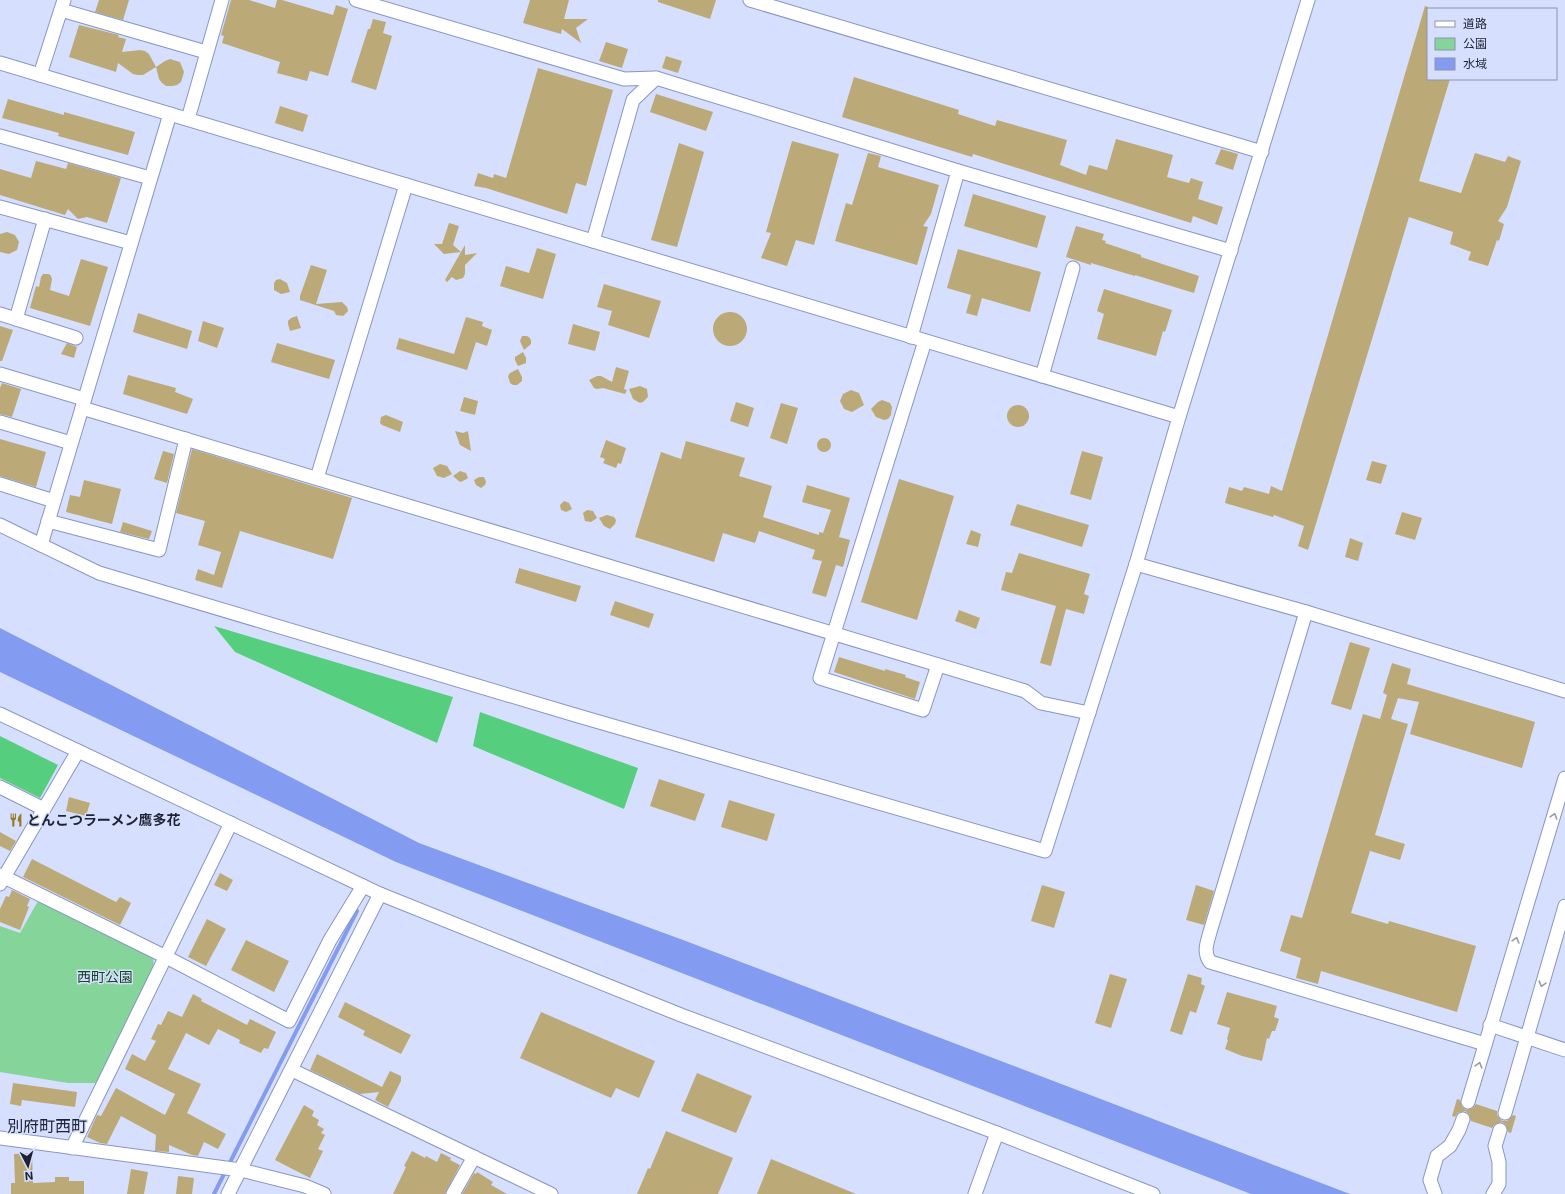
<svg xmlns="http://www.w3.org/2000/svg" width="1565" height="1194" font-family="Inter,'Noto Sans JP',sans-serif">
	<rect width="100%" height="100%" fill="#d6dffd"/>
	<path fill="#85d59a" d="M38,901L153,958L154,966L97,1083H68L0,1072V926L20,933Z"/>
	<g fill="#55cf7d">
		<path d="M214,626L453,697L437,743L235,652Z"/>
		<path d="M480,712L638,768L624,809L473,746Z"/>
		<path d="M0,736L58,765L40,798L0,778Z"/>
	</g>
	<path fill="#839bf0" d="M0,628L419,843L683,940L1350,1194H1251L396,862L0,672Z"/>
	<g fill="none" stroke-linecap="round" stroke-linejoin="round">
		<path stroke="#839bf0" stroke-width="4" d="M214,1194L357,911"/>
	</g>
	<g fill="#bbaa78">
		<path d="M99,0H129L123,20L95,12Z"/>
		<path d="M231,0H249L275,8L277,0H282L333,15L336,5L348,9L328,76L310,71L307,81L277,73L280,62L222,43L224,36L221,35Z"/>
		<path d="M530,0H569L564,19H588L576,28L581,43L562,29L561,34L523,23Z"/>
		<path d="M658,0H716L710,19L658,2Z"/>
		<path d="M1425,6L1428,7V79H1450L1419,181L1461,193L1475,153L1505,162L1508,156L1521,161L1507,207L1498,221L1504,224L1499,241L1497,240L1488,266L1468,260L1471,252L1450,244L1453,232L1409,217L1308,550L1298,546L1304,526L1274,515L1273,517L1225,503L1229,487L1242,491L1244,487L1269,494L1271,486L1282,491Z"/>
		<path d="M373,19L386,22L383,33L392,36L376,90L351,82L368,29H370Z"/>
		<path d="M79,25L119,35L118,37L126,39L122,52L140,50L145,51L149,54L156,67L143,75H138L133,74L118,63L116,72L69,57Z"/>
		<path d="M606,42L628,49L622,68L599,61Z"/>
		<path d="M666,56L682,61L678,73L662,68Z"/>
		<path d="M170,59L180,62L184,72L181,82L177,85L172,86H166L162,83L159,79L156,67L165,61Z"/>
		<path d="M538,68L613,90L586,186L576,183L567,214L486,188L474,186L478,173L493,178L494,174L506,178Z"/>
		<path d="M854,77L959,110L958,114L995,126L997,120L1067,140L1060,165L1086,175L1089,165L1107,170L1116,139L1173,155L1167,177L1189,183L1191,178L1203,182L1198,199L1223,207L1217,225L1193,216L1191,223L973,154L972,157L842,117Z"/>
		<path d="M656,94L713,112L706,131L650,112Z"/>
		<path d="M8,99L64,115V112L135,132L128,155L58,136L59,133L2,118Z"/>
		<path d="M280,106L308,115L303,132L275,123Z"/>
		<path d="M792,141L839,154L814,245L796,240L787,266L761,258L771,233L766,232Z"/>
		<path d="M679,143L704,152L677,247L651,240Z"/>
		<path d="M1221,149L1238,154L1233,170L1215,164Z"/>
		<path d="M868,153L881,156L878,167L939,185L931,214L923,226L928,227L917,265L835,241L846,203L852,205Z"/>
		<path d="M36,161L66,169L68,163L121,178L107,223L87,217L78,219L68,209L65,215L0,195V169L31,178Z"/>
		<path d="M973,194L1046,216L1037,248L964,226Z"/>
		<path d="M449,223L459,226L453,245L461,252L444,254L434,244H442Z"/>
		<path d="M1076,226L1104,234L1102,240L1106,241L1105,243L1141,255V257L1199,276L1194,293L1135,275V276L1091,263V265L1066,257Z"/>
		<path d="M7,232L15,235L19,242L17,250L9,254L0,252V234Z"/>
		<path d="M465,245V255L477,253L465,265V274L463,278L456,280L452,277L447,282L445,280Z"/>
		<path d="M537,248L556,254L543,299L500,286L506,266L529,273Z"/>
		<path d="M958,249L1041,272L1030,312L982,298L977,316L966,313L971,295L947,288Z"/>
		<path d="M81,259L108,267L90,326L30,308L36,286L39,287L41,277L43,274H49L51,276L52,279L50,290L69,296Z"/>
		<path d="M311,265L327,270L316,304L342,302L347,307L348,311L343,316L336,315L334,311L300,300V296Z"/>
		<path d="M280,279L287,283L290,292L281,294L274,290V283L276,280Z"/>
		<path d="M604,284L661,301L649,338L608,325L612,311L597,307Z"/>
		<path d="M1104,289L1172,310L1165,332L1163,331L1156,356L1097,339L1104,314L1097,311Z"/>
		<circle cx="730" cy="329" r="17"/>
		<path d="M138,313L192,331L187,349L133,332Z"/>
		<path d="M297,316L301,328L290,331L288,324V321L291,318Z"/>
		<path d="M466,317L483,322L482,326L492,330L487,346L476,342L467,370L396,349L399,338L454,354Z"/>
		<path d="M203,321L224,328L217,348L198,341Z"/>
		<path d="M573,324L600,332L595,351L568,344Z"/>
		<path d="M0,326L13,330L2,361H0Z"/>
		<path d="M522,336H527L530,338L531,341V344L524,350L520,341Z"/>
		<path d="M67,343L77,347L74,358L61,354Z"/>
		<path d="M277,343L335,360L329,379L271,362Z"/>
		<path d="M523,352L526,358V363L518,366L515,360V357Z"/>
		<path d="M616,367L629,371L624,389L627,390L625,394L603,388L597,389L594,388L589,380L597,376H601L612,382Z"/>
		<path d="M518,369L522,377V381L517,385H513L510,383L508,376L510,373Z"/>
		<path d="M128,375L176,388L175,392L193,399L187,414L123,394Z"/>
		<path d="M2,383L21,389L12,417L0,414V388Z"/>
		<path d="M640,386L647,389L648,397L643,402L640,403L633,399L629,389Z"/>
		<path d="M851,390L859,393L864,405L852,412L844,409L840,401L843,394Z"/>
		<path d="M464,397L478,401L475,415L460,411Z"/>
		<path d="M882,400L890,403L892,407L891,415L888,419L884,420L876,417L871,409L878,402Z"/>
		<path d="M736,402L754,408L748,427L730,421Z"/>
		<path d="M781,403L798,408L787,444L770,438Z"/>
		<circle cx="1018" cy="416" r="11"/>
		<path d="M386,415L403,422L400,432L382,425L380,423L381,417Z"/>
		<path d="M455,431L463,433L468,431L471,451L460,445Z"/>
		<circle cx="824" cy="445" r="7"/>
		<path d="M0,439L46,452L36,487L0,476Z"/>
		<path d="M606,440L626,448L621,464L618,463L616,468L603,463L605,459L600,457Z"/>
		<path d="M686,441L745,458L739,476L772,486L763,517L819,535V532L823,533L831,510L802,502L807,485L850,498L839,537L850,540L843,567L836,565L826,597L812,593L822,561L812,559L815,550L759,531L755,543L723,533L714,562L635,537L661,452L681,459Z"/>
		<path d="M192,449L352,498L333,559L240,531L222,588L195,580L198,569L214,575L221,552L198,545L205,521L176,513Z"/>
		<path d="M163,451L174,454L167,483L154,479Z"/>
		<path d="M1082,451L1103,457L1091,500L1070,494Z"/>
		<path d="M1372,461L1387,465L1381,484L1366,480Z"/>
		<path d="M440,464L447,466L452,474L444,478L437,476L433,468Z"/>
		<path d="M460,471L466,473L468,478L463,481L460,482L453,476Z"/>
		<path d="M479,477H484L486,482L485,485L481,488L476,485L474,480Z"/>
		<path d="M899,479L954,496L917,620L861,602Z"/>
		<path d="M84,480L121,489L112,524L66,512L70,495L80,497Z"/>
		<path d="M564,501L569,503L572,509L566,512L561,510L560,505Z"/>
		<path d="M1017,504L1089,525L1082,547L1010,525Z"/>
		<path d="M587,510L593,511L597,518L591,522L585,521L583,513Z"/>
		<path d="M1402,512L1422,518L1415,540L1395,534Z"/>
		<path d="M607,515L614,517L616,520L615,524L610,529L604,526L599,518Z"/>
		<path d="M123,522L152,531L149,539L120,532Z"/>
		<path d="M971,530L981,534L978,547L966,544Z"/>
		<path d="M1350,538L1363,543L1358,561L1345,557Z"/>
		<path d="M1019,553L1090,574L1084,594L1089,596L1084,614L1066,609L1051,666L1040,663L1056,606L1001,590L1006,572L1012,573Z"/>
		<path d="M519,568L581,586L576,602L515,583Z"/>
		<path d="M615,601L654,614L649,628L610,615Z"/>
		<path d="M959,610L980,618L976,629L955,621Z"/>
		<path d="M1350,642L1370,648L1351,710L1331,704Z"/>
		<path d="M839,657L885,671V669L906,675L905,677L920,682L915,699L834,672Z"/>
		<path d="M1392,663L1411,669L1407,684L1535,722L1522,768L1410,734L1419,702L1398,698L1391,719L1408,724L1375,835L1405,844L1400,860L1370,851L1351,913L1388,924L1389,921L1476,946L1457,1012L1321,971L1318,984L1296,978L1301,958L1280,951L1291,915L1302,918L1363,714L1380,719L1387,695L1383,693Z"/>
		<path d="M659,779L705,794L695,821L650,806Z"/>
		<path d="M69,797L90,803L86,816L66,811Z"/>
		<path d="M729,800L775,814L767,841L721,827Z"/>
		<path d="M0,832L16,841L10,851L0,846Z"/>
		<path d="M32,859L116,902L120,897L131,903L120,925L23,877Z"/>
		<path d="M220,873L233,880L227,891L214,885Z"/>
		<path d="M1042,885L1065,892L1054,928L1031,921Z"/>
		<path d="M1196,885L1214,891L1204,925L1186,920Z"/>
		<path d="M12,890L30,899L27,906L29,907L20,930L0,922V909L6,896L9,897Z"/>
		<path d="M207,919L226,929L206,966L188,957Z"/>
		<path d="M246,940L289,961L274,992L231,970Z"/>
		<path d="M1110,974L1127,979L1111,1028L1095,1023Z"/>
		<path d="M1188,974L1202,978L1201,984L1205,986L1196,1013L1190,1011L1182,1035L1170,1031Z"/>
		<path d="M1227,992L1277,1006L1274,1017L1279,1019L1275,1031H1272L1269,1039L1267,1038L1262,1061L1242,1056L1225,1049L1228,1040L1227,1039L1230,1028L1217,1024Z"/>
		<path d="M193,994L202,999L201,1001L247,1025L250,1019L276,1032L268,1049L264,1048L261,1053L239,1043L240,1040L218,1029L209,1045L186,1033L168,1069L201,1084L187,1113L226,1134L218,1149L204,1142L198,1156L192,1155L169,1145V1152L155,1151L156,1135L121,1116L107,1144L100,1143L87,1137L97,1115L101,1116L116,1088L165,1115L175,1094L125,1069L132,1054L145,1061L156,1041L151,1039L158,1024L161,1025L168,1011L182,1017Z"/>
		<path d="M345,1002L411,1035L401,1054L363,1035L365,1031L338,1017Z"/>
		<path d="M541,1012L655,1061L639,1098L616,1088L611,1098L520,1058Z"/>
		<path d="M317,1054L382,1087L390,1071L401,1076V1081L388,1107L375,1100L379,1092L360,1094L310,1070Z"/>
		<path d="M697,1073L752,1096L736,1133L681,1111Z"/>
		<path d="M13,1083L77,1092L75,1107L22,1100L21,1106L10,1104Z"/>
		<path d="M1457,1099L1460,1100L1462,1107L1466,1110L1473,1108L1476,1104L1497,1111V1115L1502,1121H1507L1513,1115L1516,1116L1511,1133L1508,1132L1506,1125L1502,1122L1495,1124L1492,1128L1471,1121L1469,1114L1465,1111L1458,1113L1455,1117L1452,1116Z"/>
		<path d="M304,1105L314,1111L312,1116L319,1120L317,1125L324,1129L321,1133L325,1135L318,1149L323,1151L310,1178L275,1160Z"/>
		<path d="M666,1131L733,1158L718,1194H637L648,1168L650,1169Z"/>
		<path d="M412,1151L425,1158L426,1156L437,1162L441,1153L451,1158L450,1160L460,1165L445,1194H393L406,1167L404,1166Z"/>
		<path d="M32,1153L33,1183L55,1182V1177H69V1181H84V1194H11V1183H15L14,1154Z"/>
		<path d="M771,1159L856,1194H757Z"/>
		<path d="M131,1169L148,1172L144,1194H127Z"/>
		<path d="M477,1172L493,1182L491,1185L507,1194H462L474,1173L476,1174Z"/>
		<path d="M178,1176L194,1178L192,1194H176Z"/>
	</g>
	<g fill="none" stroke-linecap="round" stroke-linejoin="round">
		<g stroke="#8896c3" stroke-width="15">
			<g id="minor">
				<path d="M356,0L624,79L656,78L958,171L1231,251"/>
				<path d="M750,0L1262,152"/>
				<path d="M61,10L206,52"/>
				<path d="M0,63L1179,417"/>
				<path d="M40,75L64,0"/>
				<path d="M188,119L222,0"/>
				<path d="M0,136L150,178"/>
				<path d="M0,207L131,243"/>
				<path d="M593,241L633,100L656,78"/>
				<path d="M0,314L76,338"/>
				<path d="M16,319L45,219"/>
				<path d="M911,337L958,171"/>
				<path d="M925,341L820,678L923,710L938,665"/>
				<path d="M0,374L84,399"/>
				<path d="M1042,376L1073,268"/>
				<path d="M82,408L1025,691L1041,703L1089,713"/>
				<path d="M0,422L71,443"/>
				<path d="M317,478L406,185"/>
				<path d="M0,484L54,501"/>
				<path d="M48,521L159,550L186,439"/>
				<path d="M0,525L99,573L575,715L1045,851L1136,564L1179,417L1308,0"/>
				<path d="M41,545L170,114"/>
				<path d="M1136,564L1306,612L1565,691"/>
				<path d="M1306,612L1210,932C1207,943 1203,952 1210,962L1485,1044"/>
				<path d="M0,714L380,894L681,1015L997,1133L1153,1194"/>
				<path d="M0,787L44,809"/>
				<path d="M0,875L166,957L289,1021L330,940L363,886"/>
				<path d="M0,884L78,751"/>
				<path d="M1490,1025L1565,1050"/>
				<path d="M292,1070L551,1194"/>
				<path d="M1468,1102L1565,778"/>
				<path d="M1505,1113L1565,906"/>
				<path d="M0,1138L241,1170L305,1186L324,1194"/>
				<path d="M72,1148L231,823"/>
				<path d="M228,1194L380,894"/>
				<path d="M453,1194L474,1157"/>
				<path d="M975,1194L997,1133"/>
				<path d="M1435,1194L1430,1180L1437,1156L1450,1146L1459,1130L1463,1119"/>
				<path d="M1493,1194L1499,1184V1162L1495,1146L1500,1130"/>
			</g>
		</g>
		<use href="#minor" stroke="#fff" stroke-width="13"/>
	</g>
	<defs><path id="oneway-chevron" d="M-2-3.5L2.5 0L-2 3.5" fill="none" stroke-width="1.6" stroke-linecap="round" stroke-linejoin="round"/></defs>
	<g stroke="#999ca4">
		<use href="#oneway-chevron" transform="translate(1554 816) rotate(-73)"/>
		<use href="#oneway-chevron" transform="translate(1516 940) rotate(-73)"/>
		<use href="#oneway-chevron" transform="translate(1542 984) rotate(106)"/>
		<use href="#oneway-chevron" transform="translate(1479 1065) rotate(-74)"/>
	</g>
	<defs>
		<g id="restaurant-bare" transform="scale(1.08)"><path d="M-5-6h1v4h1v-4h1v4h1v-4h1v5L-1.5 .5V6h-2V.5L-5-1ZM5-6V6H3V1.5H1.5Q1.5-4 5-6Z" fill="#967b23" stroke="#d6dffd" stroke-width="2.5" paint-order="stroke"/></g>
	</defs>
	<g fill-rule="evenodd">
		<use href="#restaurant-bare" x="16" y="820"/>
	</g>
	<g text-anchor="middle" stroke-width="3" stroke-linejoin="round" paint-order="stroke">
		<g font-size="14" font-weight="bold" fill="#1d2234" stroke="#d6dffd" text-anchor="start">
			<text x="27" y="825">とんこつラーメン鷹多花</text>
		</g>
		<g font-size="14" fill="#154525" stroke="#d6dffd">
			<text x="105" y="982">西町公園</text>
		</g>
		<g font-size="16" fill="#1d2234" stroke="#d6dffd">
			<text x="47" y="1132">別府町西町</text>
		</g>
	</g>
	<rect x="1427" y="8" width="130" height="72" fill="#d6dffd" stroke="#8c93ad"/>
	<rect x="1435" y="21" width="20" height="6" fill="#ffffff" stroke="#8c93ad"/>
	<text x="1463" y="28" font-size="12" fill="#1d2234">道路</text>
	<rect x="1435" y="38" width="20" height="12" fill="#85d59a" stroke="#8c93ad"/>
	<text x="1463" y="48" font-size="12" fill="#1d2234">公園</text>
	<rect x="1435" y="58" width="20" height="12" fill="#839bf0" stroke="#8c93ad"/>
	<text x="1463" y="68" font-size="12" fill="#1d2234">水域</text>
	<g transform="translate(28 1166) rotate(174)" stroke="#d6dffd" stroke-width="3" paint-order="stroke">
	<path d="M0-3L7 15L0 10L-7 15Z" fill="#1d2234"/>
	<text y="-6" font-size="11" font-weight="bold" text-anchor="middle" fill="#1d2234">N</text>
	</g>
</svg>
